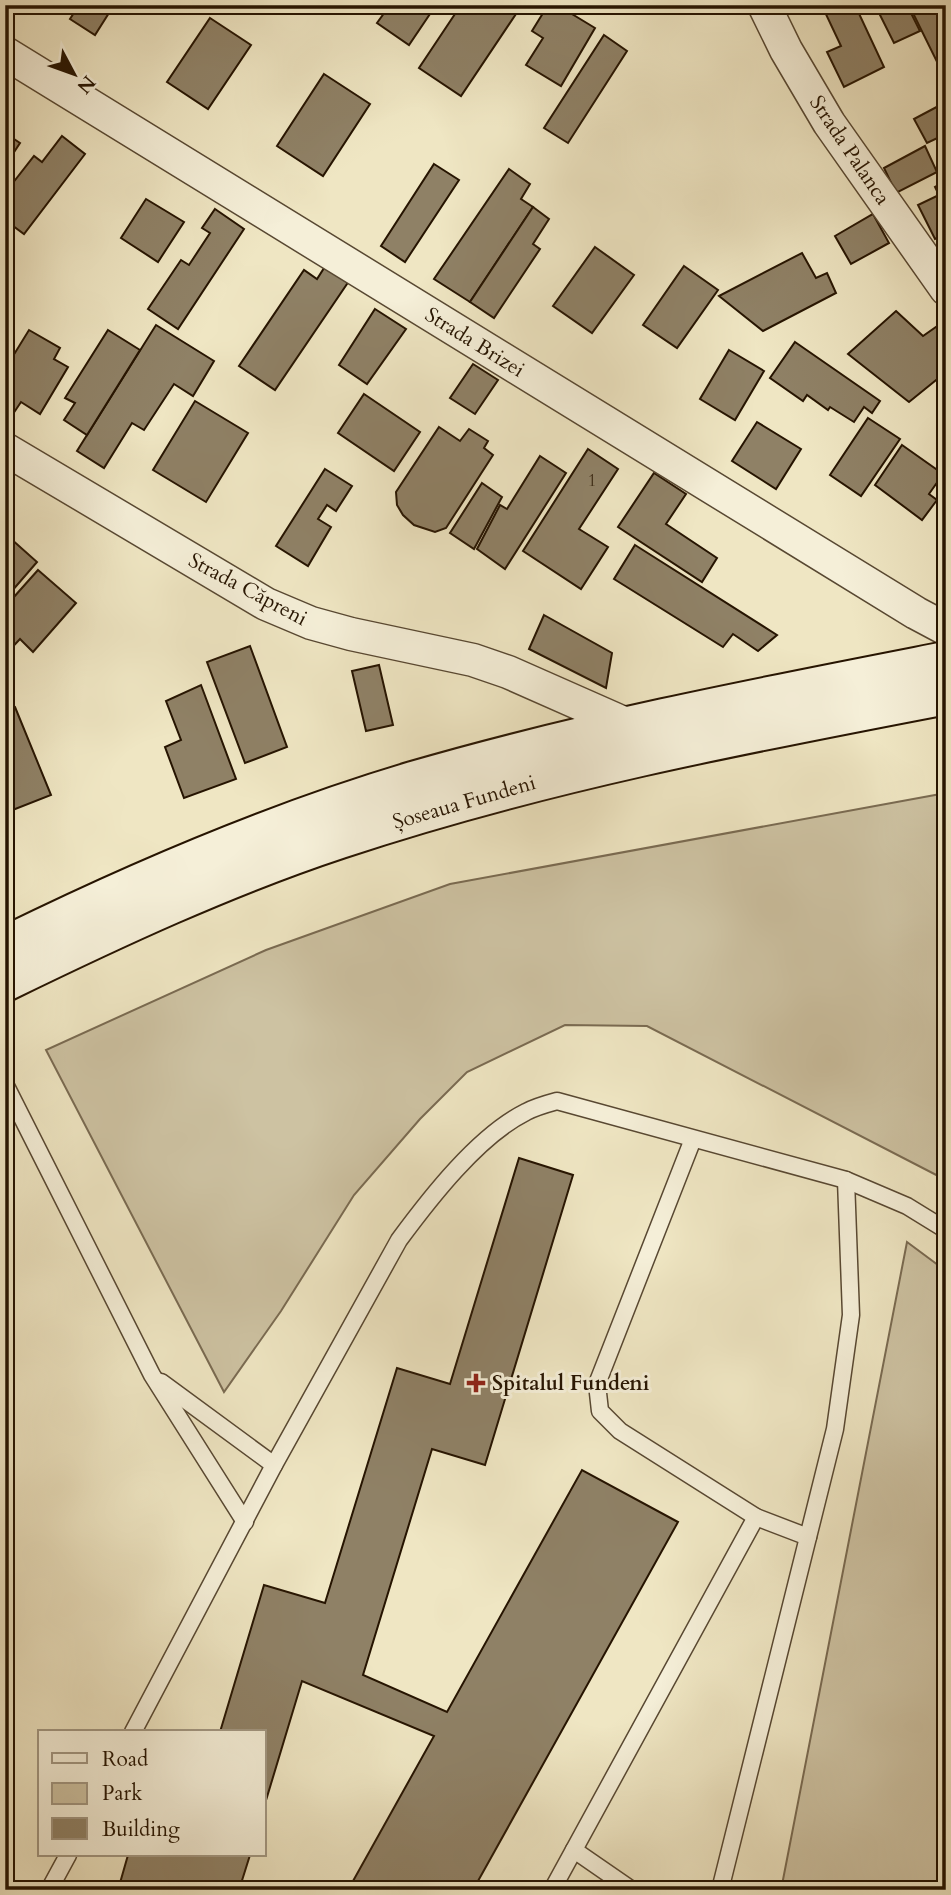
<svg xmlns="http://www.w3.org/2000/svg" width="951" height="1895" font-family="Cardo,serif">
	<rect width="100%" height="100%" fill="#efe6c3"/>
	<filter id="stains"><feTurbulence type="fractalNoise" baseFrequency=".00286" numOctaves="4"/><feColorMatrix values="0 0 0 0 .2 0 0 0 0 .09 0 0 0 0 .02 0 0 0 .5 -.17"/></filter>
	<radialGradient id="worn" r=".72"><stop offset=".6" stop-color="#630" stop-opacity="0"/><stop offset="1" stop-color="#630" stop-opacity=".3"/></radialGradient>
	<g fill="#cdc2a2" stroke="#7a6b52" stroke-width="2">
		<path d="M946,793V1180L647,1026L565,1025L467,1072L420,1119L354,1195L281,1311L224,1392L46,1050L266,950L450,884Z"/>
		<path d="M907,1242L946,1271V1890H781Z"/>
	</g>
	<g fill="#8f8166" stroke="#261401" stroke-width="2">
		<path d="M79,5H114L95,35L70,19Z"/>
		<path d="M390,5H436L409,45L377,23Z"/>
		<path d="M461,5H522L461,96L419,68Z"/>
		<path d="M548,5H557L595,28L561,86L526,65L543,38L532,31Z"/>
		<path d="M828,5H855L884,67L844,87L827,52L841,46L823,8Z"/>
		<path d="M875,5H907L920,31L894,43Z"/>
		<path d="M909,5H944L946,10V70L942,72Z"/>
		<path d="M210,18L251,45L208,109L167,82Z"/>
		<path d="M604,35L627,51L568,143L544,128Z"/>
		<path d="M324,74L370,104L323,176L277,146Z"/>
		<path d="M946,102V134L927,143L914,119Z"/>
		<path d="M5,133L20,143L5,166Z"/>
		<path d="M62,136L85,154L24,234L5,220V193L34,156L42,162Z"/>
		<path d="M925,146L937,172L896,193L884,168Z"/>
		<path d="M434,164L459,180L405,262L381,246Z"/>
		<path d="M509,169L530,184L521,199L533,207L470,302L434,279Z"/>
		<path d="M946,181V234L935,239L918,205L939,195L935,187Z"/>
		<path d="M146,199L184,222L158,262L121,238Z"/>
		<path d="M533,207L549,219L533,244L540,249L494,318L470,302Z"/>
		<path d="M215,209L244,229L178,329L148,309L181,260L189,265L210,233L202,228Z"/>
		<path d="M873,214L889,243L851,264L835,236Z"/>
		<path d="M595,247L634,275L592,333L553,306Z"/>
		<path d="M802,253L816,278L827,273L836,293L763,331L719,296Z"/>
		<path d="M326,265L349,281L275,390L239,366L304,270L317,279Z"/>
		<path d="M684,266L718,290L677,348L643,325Z"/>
		<path d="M375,309L406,329L367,384L339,365Z"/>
		<path d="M896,311L923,336L946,320V372L909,402L848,354Z"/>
		<path d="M156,325L214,361L193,396L174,384L144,430L132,423L104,468L77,451Z"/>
		<path d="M29,330L60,348L54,359L68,367L40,414L21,402L13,414L5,409V369Z"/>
		<path d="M108,330L140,350L87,435L64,420L75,403L65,398Z"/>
		<path d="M795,342L880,401L872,413L864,407L854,422L830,407L828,410L807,395L803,401L770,378Z"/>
		<path d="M729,350L764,371L735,420L700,399Z"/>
		<path d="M473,364L498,380L475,414L450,398Z"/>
		<path d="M364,394L420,432L394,471L338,433Z"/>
		<path d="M195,401L248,433L206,502L153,470Z"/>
		<path d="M868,418L900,439L861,496L830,475Z"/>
		<path d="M757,422L801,449L776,489L732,461Z"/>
		<path d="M439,427L460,441L469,429L488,441L484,448L493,455L446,528L435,532L414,525L403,515L397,505L396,492Z"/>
		<path d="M902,445L943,474L929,494L937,500L922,520L875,485Z"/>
		<path d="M588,449L618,469L579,529L608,547L581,589L523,551Z"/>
		<path d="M540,456L566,473L505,569L477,549L500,505L507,509Z"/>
		<path d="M325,469L352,486L336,511L327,505L318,519L331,527L308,566L276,546Z"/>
		<path d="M654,473L686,494L666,524L717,558L702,582L618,527Z"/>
		<path d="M482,483L502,497L474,549L450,533Z"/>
		<path d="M10,538L37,562L5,599V540L7,541Z"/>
		<path d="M635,545L777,635L758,651L733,634L723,647L614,579Z"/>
		<path d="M38,570L76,603L33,652L20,639L5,655V607Z"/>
		<path d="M544,615L612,653L606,688L529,649Z"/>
		<path d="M250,646L287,747L245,763L207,662Z"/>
		<path d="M379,665L393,725L366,731L352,671Z"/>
		<path d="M201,685L236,779L184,798L165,747L181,740L166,701Z"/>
		<path d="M5,700L15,707L51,795L5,813Z"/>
		<path d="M519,1158L573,1175L485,1465L432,1449L363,1675L447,1712L582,1470L678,1522L473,1890H348L434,1736L302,1681L264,1807V1732H220L264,1585L325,1603L397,1368L450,1384Z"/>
		<path d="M128,1855H250L239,1890H118Z"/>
	</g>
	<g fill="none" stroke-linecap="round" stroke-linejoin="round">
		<g stroke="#584832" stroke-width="19">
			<g id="service">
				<path d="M5,1084L152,1375L245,1522"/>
				<path d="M693,1139L597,1384L600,1411L620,1431L756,1517L808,1537"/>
				<path d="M161,1382L274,1465"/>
				<path d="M133,1732L274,1465L399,1240C430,1198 478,1136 526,1112C535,1107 546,1104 557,1101L846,1180L907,1206L946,1230"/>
				<path d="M574,1850L632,1890"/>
				<path d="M49,1890L68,1855"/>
				<path d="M552,1890L756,1517"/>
				<path d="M720,1890L835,1429L851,1315L846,1180"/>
			</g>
		</g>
		<g stroke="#584832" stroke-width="35">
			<g id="minor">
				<path d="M764,5L786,50L829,123L946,289"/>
				<path d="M5,53L916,613L946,629"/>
				<path d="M5,449L266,604L311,623L351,634L473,660L508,672L628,725"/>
			</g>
		</g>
		<g stroke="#261401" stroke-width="42">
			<g id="secondary">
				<path d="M5,946C137,881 272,823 413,781C588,730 767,696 946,661"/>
				<path d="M5,982C114,929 225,877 340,839C538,773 742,734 946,695"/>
			</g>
		</g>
		<use href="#service" stroke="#f5efd8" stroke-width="16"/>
		<use href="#minor" stroke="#f5efd8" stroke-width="32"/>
		<use href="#secondary" stroke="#f5efd8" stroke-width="38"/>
	</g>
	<path fill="#8f2418" stroke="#f5efd8" stroke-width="2.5" d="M472.5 1372.5h7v7h7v7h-7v7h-7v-7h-7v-7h7z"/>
	<g text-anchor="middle" stroke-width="6" stroke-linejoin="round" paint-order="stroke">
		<g font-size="18" fill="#402f1a">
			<text x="592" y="486">1</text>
		</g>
		<g font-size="21" fill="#261401" stroke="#f5efd8">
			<text transform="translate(850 150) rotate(56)" y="7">Strada Palanca</text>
			<text transform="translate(475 342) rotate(32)" y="7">Strada Brizei</text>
			<text transform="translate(248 589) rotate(28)" y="7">Strada Căpreni</text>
			<text transform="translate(464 802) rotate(-16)" y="7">Șoseaua Fundeni</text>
		</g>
		<g font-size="21" font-weight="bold" fill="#261401" stroke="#f5efd8" text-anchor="start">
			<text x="492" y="1390">Spitalul Fundeni</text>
		</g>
	</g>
	<rect width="951" height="1895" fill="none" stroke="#efe6c3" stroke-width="28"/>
	<rect x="7" y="7" width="937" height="1881" fill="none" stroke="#261401" stroke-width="3.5"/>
	<rect x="14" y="14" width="923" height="1867" fill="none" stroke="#261401" stroke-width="2"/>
	<rect x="38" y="1730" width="228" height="126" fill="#f5efd8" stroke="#a29782" stroke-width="2"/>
	<rect x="52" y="1753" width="35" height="10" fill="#f5efd8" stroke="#a29782" stroke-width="2"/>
	<text x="102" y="1766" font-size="21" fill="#261401">Road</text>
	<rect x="52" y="1783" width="35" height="21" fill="#cdc2a2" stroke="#a29782" stroke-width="2"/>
	<text x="102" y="1800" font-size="21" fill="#261401">Park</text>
	<rect x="52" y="1818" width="35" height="21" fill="#8f8166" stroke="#a29782" stroke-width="2"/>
	<text x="102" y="1836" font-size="21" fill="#261401">Building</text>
	<g transform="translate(74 74) rotate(131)" stroke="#f5efd8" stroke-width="5" paint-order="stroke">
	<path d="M0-5L12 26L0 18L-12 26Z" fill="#261401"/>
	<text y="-10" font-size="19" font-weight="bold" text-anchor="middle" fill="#261401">N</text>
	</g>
	<rect width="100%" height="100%" filter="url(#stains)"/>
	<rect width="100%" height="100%" fill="url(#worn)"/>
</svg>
